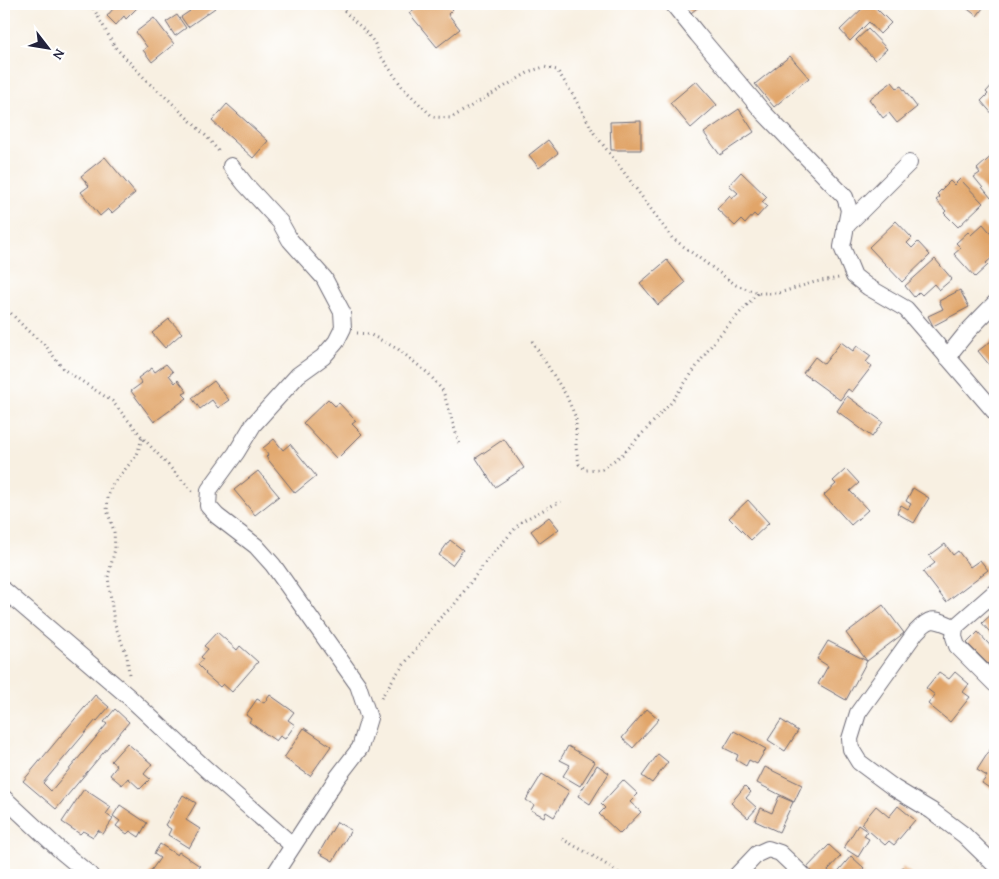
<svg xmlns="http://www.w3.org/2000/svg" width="999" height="879" font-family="'Gentium Book Plus',serif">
	<rect width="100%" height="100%" fill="#fff"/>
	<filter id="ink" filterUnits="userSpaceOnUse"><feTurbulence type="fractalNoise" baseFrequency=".02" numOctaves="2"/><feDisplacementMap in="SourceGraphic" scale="10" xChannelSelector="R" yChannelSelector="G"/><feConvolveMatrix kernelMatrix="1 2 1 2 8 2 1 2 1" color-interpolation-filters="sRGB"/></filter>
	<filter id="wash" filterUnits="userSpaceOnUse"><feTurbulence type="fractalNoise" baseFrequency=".0096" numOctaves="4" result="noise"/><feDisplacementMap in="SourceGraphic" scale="20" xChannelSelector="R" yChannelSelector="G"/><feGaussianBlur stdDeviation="1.12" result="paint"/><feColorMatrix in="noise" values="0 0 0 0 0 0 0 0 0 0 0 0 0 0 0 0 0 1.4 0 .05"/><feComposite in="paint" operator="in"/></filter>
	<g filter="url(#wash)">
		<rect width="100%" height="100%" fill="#f8f0e2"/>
		<g id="blocks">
			<g fill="#e1a569">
				<path d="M108,4H141L126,19L124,16L116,25L107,16L113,9Z"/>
				<path d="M190,4H212L215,8L188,27L181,17L190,11L186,6Z"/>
				<path d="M421,4H449L453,9L448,14L460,29L437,47L409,13Z"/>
				<path d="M683,4H702L691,13Z"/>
				<path d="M867,4H872L891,23L880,34L869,22L850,41L840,30Z"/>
				<path d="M961,4H986L977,16Z"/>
				<path d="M177,15L186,28L175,36L166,22Z"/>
				<path d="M154,18L174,44L152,62L143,50L147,47L136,32Z"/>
				<path d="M868,29L887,49L875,60L856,40Z"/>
				<path d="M790,56L809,78L774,107L755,84Z"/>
				<path d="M696,81L717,105L691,128L670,103Z"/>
				<path d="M892,82L897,88L901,86L917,107L897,123L889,113L883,118L869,99Z"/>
				<path d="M995,82V117L981,101L988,94L986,92Z"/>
				<path d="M227,104L268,141L253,158L212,121Z"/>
				<path d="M739,109L754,132L720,155L704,133Z"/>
				<path d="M641,121V150H611L610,122Z"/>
				<path d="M548,140L558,153L539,168L529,155Z"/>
				<path d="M995,153V195L991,198L974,177L980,173L977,169Z"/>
				<path d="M105,157L135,193L112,213L108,209L100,216L81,192L89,186L81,176Z"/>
				<path d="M741,172L767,197L762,202L767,206L757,217L754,214L745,224L741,220L735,226L717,209L730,195L732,198L738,193L729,185Z"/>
				<path d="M960,179L983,203L958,227L944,213L946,211L936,200L940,197L937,194L950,181L954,185Z"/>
				<path d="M896,221L912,238L907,243L912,248L918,242L930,255L902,282L869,247Z"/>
				<path d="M983,224L995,238V251L992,254L994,256L986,263L988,265L975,277L954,254L961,248L956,243L968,232L971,235Z"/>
				<path d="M935,259L952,279L939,290L934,284L922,295L919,292L914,297L905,286Z"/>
				<path d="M667,260L685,283L658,305L640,283Z"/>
				<path d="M960,290L969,307L933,326L928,316L943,309L939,301Z"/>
				<path d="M169,319L182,333L165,348L152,333Z"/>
				<path d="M995,338V372L978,351Z"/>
				<path d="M841,342L853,351L857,346L871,356L866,362L872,366L852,392L848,389L840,400L803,373L815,357L824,364Z"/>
				<path d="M166,364L173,372L169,375L175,383L178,380L187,392L183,394L187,398L154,422L131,391L142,383L138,378L152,368L155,372Z"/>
				<path d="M214,381L229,400L218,408L212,400L200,409L192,398Z"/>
				<path d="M847,396L883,422L872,437L837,411Z"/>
				<path d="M328,399L335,406L339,403L356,421L352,424L362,434L337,459L303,423Z"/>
				<path d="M274,439L283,450L290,444L316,476L295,493L266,457L268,455L263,448Z"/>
				<path d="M504,439L524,468L495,487L476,458Z"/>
				<path d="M846,469L859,483L850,491L868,510L851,525L824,495L836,484L833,481Z"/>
				<path d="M258,471L279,496L255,515L234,490Z"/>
				<path d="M913,488L929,498L914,523L897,513L901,505L908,509L911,504L906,501Z"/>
				<path d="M748,500L769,523L751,540L729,518Z"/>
				<path d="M549,517L559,529L540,543L531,531Z"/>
				<path d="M450,540L463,550L452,565L439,555Z"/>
				<path d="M945,544L953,555L958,551L970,567L980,560L988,570L946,602L923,572L935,563L929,556Z"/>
				<path d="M883,605L904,633L867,661L846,633Z"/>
				<path d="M995,611V638L982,623Z"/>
				<path d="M217,632L237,650L240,646L258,662L232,692L223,684L220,687L205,674L206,673L198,665L203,659L201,657L208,649L204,646Z"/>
				<path d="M978,632L995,651V657L988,664L967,643Z"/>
				<path d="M828,641L867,661L846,700L818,684L828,666L817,659Z"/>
				<path d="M939,672L949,679L955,672L969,684L963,692L970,697L950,722L928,704L935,695L926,688Z"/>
				<path d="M95,695L109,707L97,721L96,720L43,783L51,791L107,724L104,722L115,709L129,722L56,809L23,781Z"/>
				<path d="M270,695L294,712L288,720L295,725L285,739L280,736L276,741L249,722L251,719L246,715L257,699L264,703Z"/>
				<path d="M647,709L659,719L633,748L622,738Z"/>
				<path d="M781,720L798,731L785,751L768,740Z"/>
				<path d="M304,728L331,746L310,776L284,758Z"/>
				<path d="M734,731L766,749L757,764L749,760L746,766L736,760L738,755L724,748Z"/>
				<path d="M995,742V792L982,783L987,776L977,770Z"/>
				<path d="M127,743L152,764L144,774L150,779L140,789L128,778L122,785L110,775L117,766L111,761Z"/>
				<path d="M568,746L595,762L580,786L563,776L570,765L560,760Z"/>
				<path d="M658,754L668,762L652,783L642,776Z"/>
				<path d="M597,765L609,773L590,804L578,796Z"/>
				<path d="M765,767L802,785L794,802L757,783Z"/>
				<path d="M542,774L569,791L554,817L546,812L544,817L531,810L534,805L526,800Z"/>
				<path d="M623,780L638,794L630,802L641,812L620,834L599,814L605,808L601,804Z"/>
				<path d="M745,786L751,792L746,798L757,808L748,818L731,803Z"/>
				<path d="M84,789L111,807L106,814L113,819L103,834L98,830L93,837L83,831L80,834L62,822Z"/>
				<path d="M183,795L196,803L186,820L200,829L189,848L168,835L171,829L165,825Z"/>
				<path d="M779,796L793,802L779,832L755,821L761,808L772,813Z"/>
				<path d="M120,805L147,823L139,837L130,831L127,834L116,826L120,821L113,816Z"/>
				<path d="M876,806L889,817L898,806L915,820L894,845L889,841L885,845L861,824Z"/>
				<path d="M337,822L351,830L333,861L319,853Z"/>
				<path d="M858,825L867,831L864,836L869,839L858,857L844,848Z"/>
				<path d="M160,844L177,855L179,852L200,866L194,875H148L160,858L154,854Z"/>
				<path d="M829,845L841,856L828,870L830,873L828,875H805L802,873Z"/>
				<path d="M851,856L864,868L860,872L864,875H835Z"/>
				<path d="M903,867L913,875H896Z"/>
			</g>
		</g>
	</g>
	<g filter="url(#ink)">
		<use href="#blocks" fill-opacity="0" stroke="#6d6a75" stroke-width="1"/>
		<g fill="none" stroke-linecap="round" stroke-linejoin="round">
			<g stroke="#6d6a75" stroke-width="18">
				<g id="street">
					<path d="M673,4L698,35L764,113L845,197L849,210L842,247L854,276L868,287L906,309L995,412"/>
					<path d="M231,166L245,184L280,222L290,240L324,278L342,312L343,328L336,342L323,357L298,375L253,425L236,453L209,490L208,506L217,516L256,546L273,565L358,685L369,718L360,748L337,778L274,875"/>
					<path d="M845,227L909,163"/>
					<path d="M947,357L968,331L995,303"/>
					<path d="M4,590L129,697L206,769L292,845"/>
					<path d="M995,592L955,627L954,637L957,646L995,684"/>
					<path d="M955,627C935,620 933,614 916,632L858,713L850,739L851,749L859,762L894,788L932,811L964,835L995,865"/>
					<path d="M4,798L61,851L90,875"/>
					<path d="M737,875L757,854L768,849L780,853L803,875"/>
				</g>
			</g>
			<g stroke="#6d6a75" stroke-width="3" stroke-dasharray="1 4" stroke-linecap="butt">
				<path d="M91,4L115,47L150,84L169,100L207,137L220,153"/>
				<path d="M337,4L364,30L374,42L380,55L403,88L433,117L451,118L531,71L544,67L557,70L573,95L594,133L623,171L672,238L710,266L736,285L758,293H779L815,282L839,278"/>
				<path d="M4,306L28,331L46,346L63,369L112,401L142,437L193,492"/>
				<path d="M357,333L369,334L398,349L429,374L443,391L459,443"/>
				<path d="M532,341L566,395L576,418V448L579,464L586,470L602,469L623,454L670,404L716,339L758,293"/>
				<path d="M129,674L127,656L114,622L108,577L115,549L114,531L107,510L108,497L112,485L137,455L142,438"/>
				<path d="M381,698L395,676L440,618L454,605L487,560L522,521L561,501"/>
				<path d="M562,839L593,856L622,875"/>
			</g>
			<use href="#street" stroke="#fff" stroke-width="16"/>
		</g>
	</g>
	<rect width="999" height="879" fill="none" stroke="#fff" stroke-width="20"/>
	<g transform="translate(48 48) rotate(121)" stroke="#ffffff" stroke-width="4" paint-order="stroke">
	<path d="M0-4L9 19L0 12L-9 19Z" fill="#22223b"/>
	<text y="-8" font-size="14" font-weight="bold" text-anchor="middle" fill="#22223b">N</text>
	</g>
</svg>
